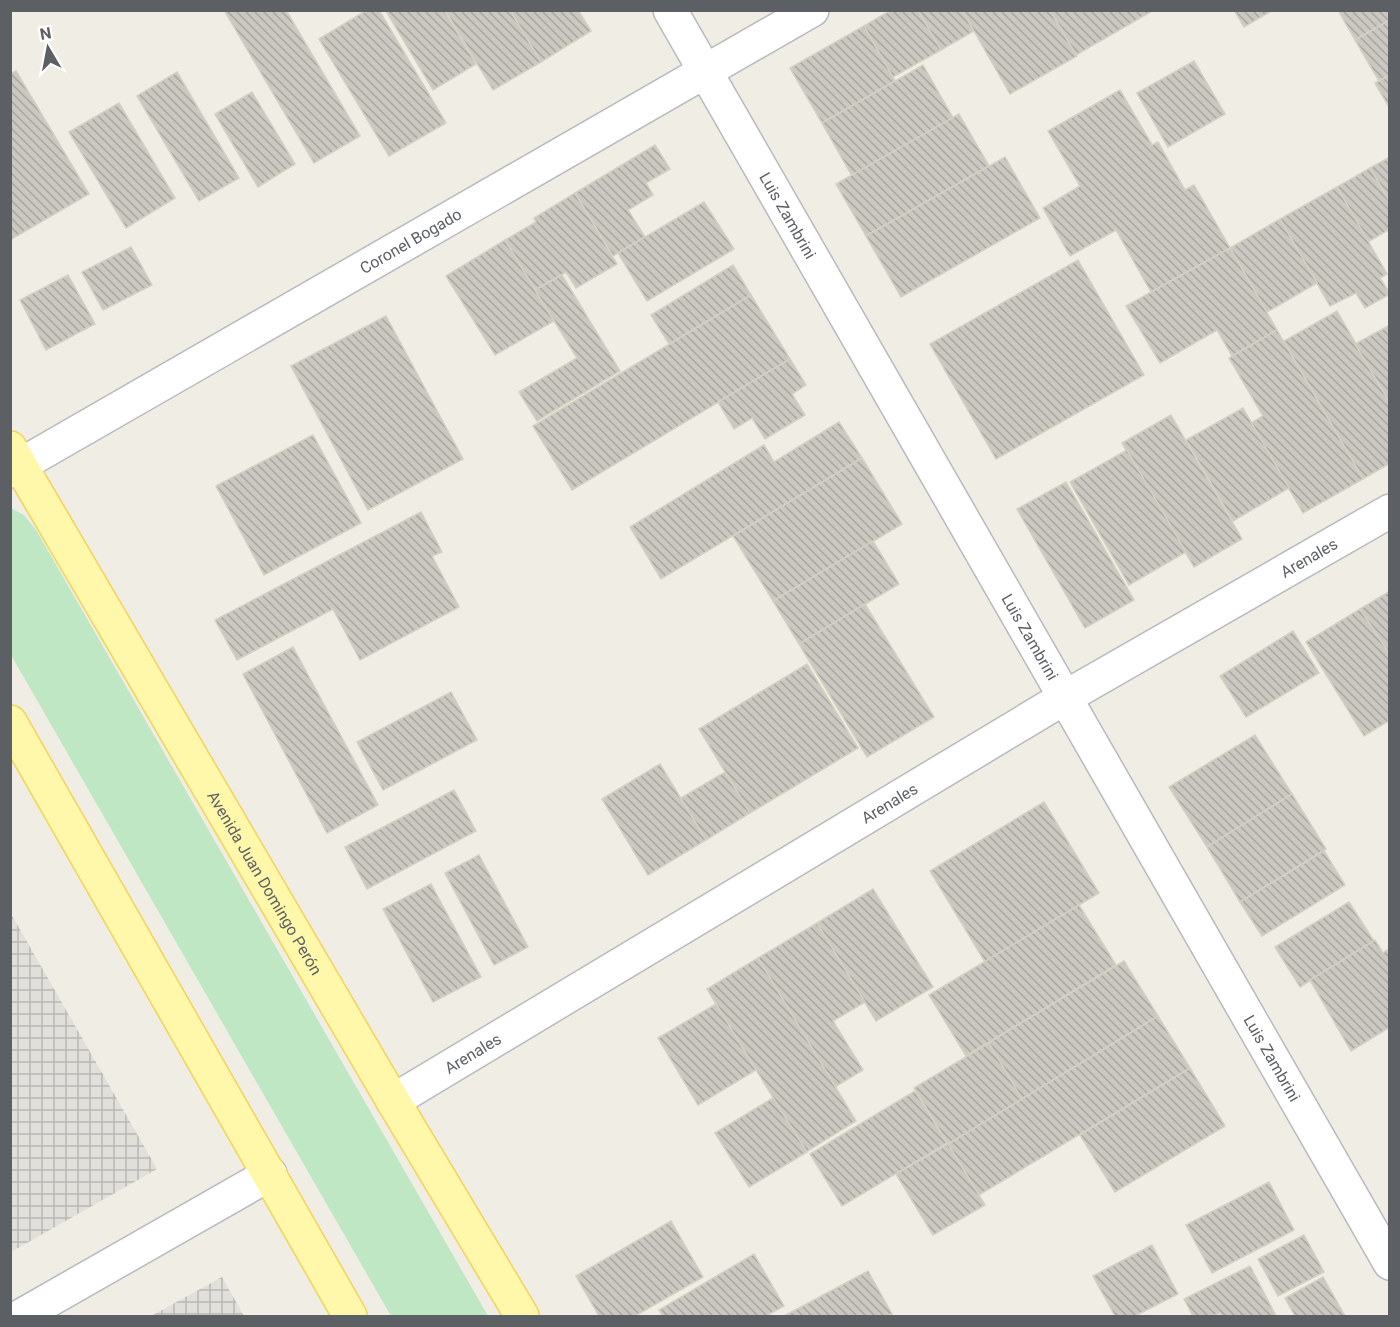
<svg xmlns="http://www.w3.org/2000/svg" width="1400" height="1327" font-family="Roboto,sans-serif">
	<defs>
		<pattern id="industrial-grid" width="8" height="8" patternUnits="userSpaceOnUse" patternTransform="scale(1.5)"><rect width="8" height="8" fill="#e0dfd9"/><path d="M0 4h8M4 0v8" fill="none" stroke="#b9b8b4"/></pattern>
		<pattern id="building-back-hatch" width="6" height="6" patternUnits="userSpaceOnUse" patternTransform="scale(1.5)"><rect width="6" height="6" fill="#cac8c1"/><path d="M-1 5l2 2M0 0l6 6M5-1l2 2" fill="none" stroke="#a7a6a0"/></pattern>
	</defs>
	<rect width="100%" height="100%" fill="#efede4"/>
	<g fill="url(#industrial-grid)">
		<path d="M10,912L157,1169L11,1252H10Z"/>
		<path d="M222,1277L244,1316H151Z"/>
	</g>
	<path fill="#c0e7c3" d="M11,508L24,515L36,530L488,1316H391L11,655Z"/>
	<g fill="url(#building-back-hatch)" stroke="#d4d0c2" stroke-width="1.5">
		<path d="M224,10H286L360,136L314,163Z"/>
		<path d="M367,10H379L446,123L389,156L319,39Z"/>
		<path d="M444,10L476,64L433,90L386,11Z"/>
		<path d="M445,10H510L541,62L493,90Z"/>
		<path d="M510,10H578L591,31L541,62Z"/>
		<path d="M891,10H918L941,50L893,77L864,26Z"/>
		<path d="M918,10H962L974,31L941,50Z"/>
		<path d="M962,10H1050L1077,56L1010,94Z"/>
		<path d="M1050,10H1154L1076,55Z"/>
		<path d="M1234,10H1273L1244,27Z"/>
		<path d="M1338,10H1390V20L1355,40Z"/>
		<path d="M1390,20V75L1379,81L1355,40Z"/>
		<path d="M864,26L895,81L822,123L790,68Z"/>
		<path d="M1194,61L1225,114L1168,147L1137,93Z"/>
		<path d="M923,65L953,118L852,176L822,123Z"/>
		<path d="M16,71L89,194L10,240V74Z"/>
		<path d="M177,72L239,178L199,201L137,96Z"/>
		<path d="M1390,75V109L1375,83Z"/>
		<path d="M1120,90L1152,145L1158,142L1185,190L1194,185L1230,248L1151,292L1116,230L1070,256L1043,208L1080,186L1048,131Z"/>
		<path d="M252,92L295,164L258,187L215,114Z"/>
		<path d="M119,103L175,198L126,228L69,132Z"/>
		<path d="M959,114L989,166L866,236L836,184Z"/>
		<path d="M655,145L670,169L646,183L653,195L628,210L645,237L613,256L575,193Z"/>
		<path d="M1005,157L1040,218L901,297L866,236Z"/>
		<path d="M1390,157V202L1370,168Z"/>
		<path d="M1370,168L1390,202V229L1368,242L1337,187Z"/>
		<path d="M1337,187L1387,274L1380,278L1390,294L1365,308L1356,293L1330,306L1280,219Z"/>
		<path d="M575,193L617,264L576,288L566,272L535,290L505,240L536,222L534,218Z"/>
		<path d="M704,202L734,249L647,301L618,253Z"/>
		<path d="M1280,219L1317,283L1267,312L1230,248Z"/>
		<path d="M505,240L554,321L495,355L446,276Z"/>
		<path d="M131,247L152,285L103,310L82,272Z"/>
		<path d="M1230,248L1277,330L1232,356L1217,330L1160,363L1126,306Z"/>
		<path d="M1078,260L1144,375L996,459L930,344Z"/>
		<path d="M733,265L751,295L669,344L651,315Z"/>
		<path d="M68,275L95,324L46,350L20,300Z"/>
		<path d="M562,275L620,371L537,421L519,392L577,358L535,290Z"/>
		<path d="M751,295L790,359L572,490L533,426Z"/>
		<path d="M1337,311L1390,403V463L1363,479L1284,341Z"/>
		<path d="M386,316L463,459L368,510L291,366Z"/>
		<path d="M1390,325V403L1355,344Z"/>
		<path d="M1277,330L1363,479L1303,513L1251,423L1263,416L1229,358Z"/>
		<path d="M790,359L806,385L792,394L805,415L765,439L752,418L734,429L718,402Z"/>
		<path d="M1243,408L1289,488L1233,521L1186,440Z"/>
		<path d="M1171,415L1242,539L1194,567L1122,443Z"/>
		<path d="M839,422L862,458L661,579L630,527L764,445L774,462Z"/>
		<path d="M313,435L361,523L264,575L216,486Z"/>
		<path d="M1127,450L1186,552L1129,585L1070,482Z"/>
		<path d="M862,458L902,524L773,601L733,536Z"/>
		<path d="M1066,482L1134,600L1085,628L1017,509Z"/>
		<path d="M421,512L442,552L432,556L459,607L360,660L333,609L237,660L215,620Z"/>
		<path d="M873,541L899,584L799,644L773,601Z"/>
		<path d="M1390,591V655L1360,609Z"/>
		<path d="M865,604L934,717L867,757L799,644Z"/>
		<path d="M1360,609L1390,655V720L1364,736L1306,642Z"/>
		<path d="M1293,631L1319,673L1246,717L1220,676Z"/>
		<path d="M293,647L378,805L327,833L243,674Z"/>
		<path d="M807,664L858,748L750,813L699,729Z"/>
		<path d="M451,692L477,740L383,790L357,742Z"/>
		<path d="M1255,735L1292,794L1207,847L1169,787Z"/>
		<path d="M660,764L706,840L648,875L602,799Z"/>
		<path d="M725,772L750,813L706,840L681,798Z"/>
		<path d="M454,790L476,831L367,889L345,847Z"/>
		<path d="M1292,794L1326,849L1240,902L1207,847Z"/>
		<path d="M1044,802L1099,893L985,962L930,871Z"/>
		<path d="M1324,851L1345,885L1262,936L1240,902Z"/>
		<path d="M479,855L528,947L494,965L445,873Z"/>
		<path d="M431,884L481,977L433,1002L383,909Z"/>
		<path d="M873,889L933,987L876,1021L817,923Z"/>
		<path d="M1349,902L1374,941L1300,987L1275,947Z"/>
		<path d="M1079,905L1116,965L966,1056L929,995Z"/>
		<path d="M817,923L865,1002L833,1021L863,1070L835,1087L758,958Z"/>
		<path d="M1375,940L1383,953L1387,950L1390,953V1027L1351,1051L1310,980Z"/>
		<path d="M758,958L856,1121L806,1152L707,989Z"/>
		<path d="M1124,961L1158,1016L1022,1099L988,1043Z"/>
		<path d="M716,1004L756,1070L698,1105L658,1038Z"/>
		<path d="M1158,1016L1190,1068L979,1195L948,1144Z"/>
		<path d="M989,1043L1022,1099L948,1144L914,1088Z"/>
		<path d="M1190,1068L1225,1126L1115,1192L1080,1135Z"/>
		<path d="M915,1091L947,1143L842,1206L810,1154Z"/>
		<path d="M773,1098L807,1152L749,1187L715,1133Z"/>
		<path d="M948,1144L985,1205L933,1235L896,1174Z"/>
		<path d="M1269,1182L1294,1230L1212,1273L1186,1225Z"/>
		<path d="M671,1221L703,1277L635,1316H599L576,1276Z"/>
		<path d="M1304,1235L1324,1272L1278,1296L1258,1259Z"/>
		<path d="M1152,1245L1178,1294L1135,1316H1115L1093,1276Z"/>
		<path d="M754,1254L784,1306L766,1316H663L659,1310Z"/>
		<path d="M1250,1266L1276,1316H1222L1220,1313L1213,1316H1193L1184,1299Z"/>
		<path d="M868,1271L892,1314L887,1316H784Z"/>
		<path d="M1323,1277L1345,1316H1295L1285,1298Z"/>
	</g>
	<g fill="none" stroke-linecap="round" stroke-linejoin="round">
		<g stroke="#b7babf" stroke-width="36">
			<g id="minor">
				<path id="s1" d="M670,10L1390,1263"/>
				<path id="s2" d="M10,471L812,10"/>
				<path id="s3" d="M393,1101L1064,698L1390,511"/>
				<path d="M21,1316L270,1174"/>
			</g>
		</g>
		<g stroke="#f5d358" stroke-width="36">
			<g id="major">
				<path id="s4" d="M10,448L393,1101L522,1316"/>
				<path d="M10,722L350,1316"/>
			</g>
		</g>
		<use href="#minor" stroke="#fff" stroke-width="33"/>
		<use href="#major" stroke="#fff7a9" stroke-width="33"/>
	</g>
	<g text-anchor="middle" stroke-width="4.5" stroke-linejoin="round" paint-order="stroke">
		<g font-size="16" fill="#5c6065" stroke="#fff">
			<text dy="6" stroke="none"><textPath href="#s1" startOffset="237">Luis Zambrini</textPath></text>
			<text dy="6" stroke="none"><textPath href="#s2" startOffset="462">Coronel Bogado</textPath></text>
			<text dy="6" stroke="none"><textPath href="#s3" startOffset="1065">Arenales</textPath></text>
			<text dy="6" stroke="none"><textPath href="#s1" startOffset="723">Luis Zambrini</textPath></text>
			<text dy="6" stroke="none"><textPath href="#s3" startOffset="579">Arenales</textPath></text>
			<text dy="6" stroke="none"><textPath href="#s4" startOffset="504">Avenida Juan Domingo Perón</textPath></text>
			<text dy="6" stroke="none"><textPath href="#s3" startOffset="93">Arenales</textPath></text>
			<text dy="6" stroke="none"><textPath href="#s1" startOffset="1209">Luis Zambrini</textPath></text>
		</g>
	</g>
	<rect width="1400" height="1327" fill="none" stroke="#5c6065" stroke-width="24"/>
	<g transform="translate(48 48) rotate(350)" stroke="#ffffff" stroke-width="4.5" paint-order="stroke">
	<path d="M0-4.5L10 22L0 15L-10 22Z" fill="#5c6065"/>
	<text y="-9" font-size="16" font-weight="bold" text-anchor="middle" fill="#5c6065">N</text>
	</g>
</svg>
